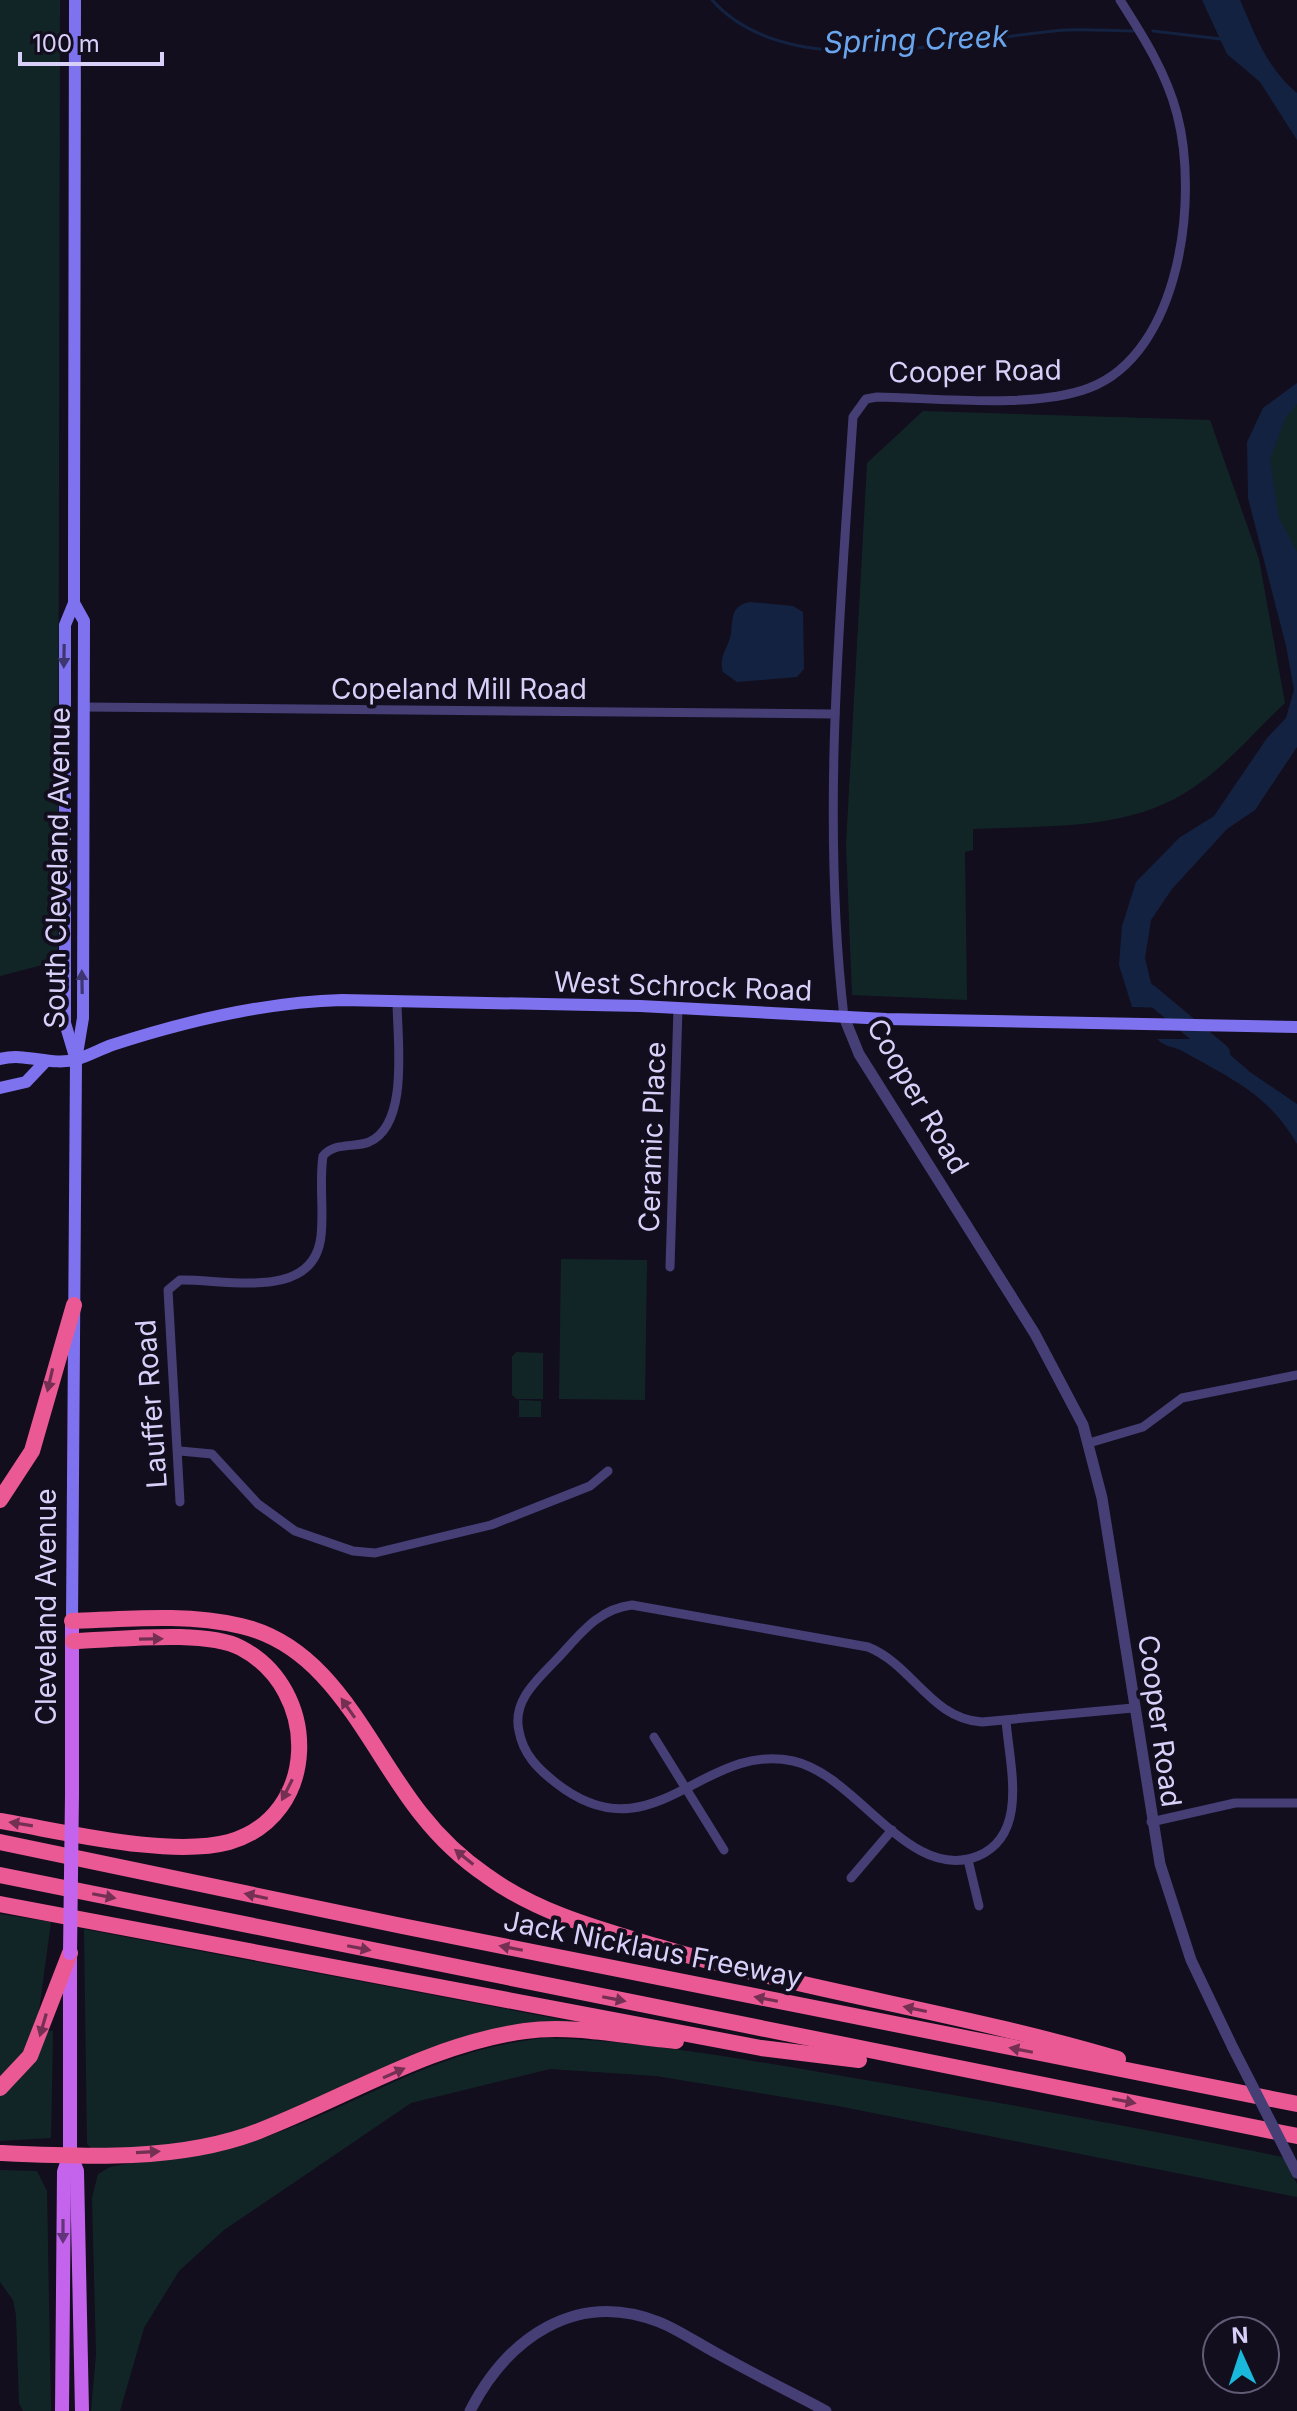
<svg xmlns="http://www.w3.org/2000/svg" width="1297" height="2411" font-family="Inter,sans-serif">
	<rect width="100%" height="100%" fill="#120e1d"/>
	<g fill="#122526">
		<path d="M0,0H60L58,961L0,976Z"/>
		<path d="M1297,393V621L1260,456Z"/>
		<path d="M923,411L1210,420L1259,559L1285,703C1256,730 1227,765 1194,787C1130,832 1047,825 973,829V850L965,852L967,1000L852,995L846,845L867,463Z"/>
		<path d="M561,1259L647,1260L645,1400L559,1399Z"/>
		<path d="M516,1352L543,1353V1399H517L512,1395V1357Z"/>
		<path d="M519,1400L541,1401V1417H519Z"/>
		<path d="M0,1914L51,1922L37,2026L27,2050L0,2081Z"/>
		<path d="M84,1929L595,2026L499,2032L279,2120L178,2147L91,2148L87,2144Z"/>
		<path d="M48,2031H53L51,2138L0,2141V2094Z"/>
		<path d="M546,2038C647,2041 748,2060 848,2077C998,2102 1148,2129 1297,2160V2168L1289,2167L1297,2184V2197L838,2106L656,2076L550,2069L411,2103L224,2230L179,2271L144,2328L120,2411H91L96,2354L92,2198L98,2174L110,2167C162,2156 215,2155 266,2137C366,2102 435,2049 546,2038Z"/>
		<path d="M0,2170L37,2171L47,2191L51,2411H23L19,2403L16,2315L13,2300L0,2282Z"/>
	</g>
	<g fill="#142241">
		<path d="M1202,0H1240C1256,36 1266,67 1297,93V140L1260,82L1227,54Z"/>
		<path d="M1297,383V404L1286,417L1270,459L1279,518L1297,552V747L1255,810L1227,829L1172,889L1151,920L1145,958L1151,983L1171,1008L1132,1007L1119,965L1122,926L1136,882L1179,838L1214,816L1267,738L1286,718L1294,690L1286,646L1248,498L1247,442L1263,408Z"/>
		<path d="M750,602L793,606L803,612L804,669L797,677L737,682L723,672C718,655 729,648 731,633C733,617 731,606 750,602Z"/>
		<path d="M1157,1039H1212L1250,1072L1297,1104V1144C1267,1093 1233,1080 1184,1052C1174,1046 1166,1048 1157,1039Z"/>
	</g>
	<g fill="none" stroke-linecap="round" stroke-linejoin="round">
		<g stroke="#142241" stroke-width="3">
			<path d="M712,0C790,88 963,37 1066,30C1088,29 1111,31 1133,31"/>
			<path d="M1153,31L1221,39"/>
		</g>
		<path stroke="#142241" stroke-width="18" d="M1149,993L1221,1053"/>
		<g stroke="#453f76" stroke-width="9">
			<path d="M83,707L835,714"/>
			<path d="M844,1017C821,818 840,617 853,417L866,399L877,397C937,398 1034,409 1089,388C1181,353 1199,197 1177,114C1166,72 1143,36 1120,0"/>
			<path d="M670,1267L678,1008"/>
			<path d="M1089,1443L1143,1427L1182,1398L1297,1375"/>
			<path d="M180,1451L212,1454L258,1504L295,1531L353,1551L375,1553L491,1525L590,1486L608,1471"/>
			<path d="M180,1502L168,1290L180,1280C227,1279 314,1302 321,1236C324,1210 319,1182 323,1156C334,1142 354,1148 369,1142C410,1124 397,1038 397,1001"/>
			<path d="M1006,1720C1009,1764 1030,1834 978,1856C909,1884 858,1775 793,1761C702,1741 653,1859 556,1783C538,1769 523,1754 519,1731C512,1701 537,1680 556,1660C579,1636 597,1609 632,1605L868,1647C913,1665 931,1719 982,1722L1133,1708"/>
			<path d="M654,1737L724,1850"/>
			<path d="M1151,1822L1235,1803H1297"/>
			<path d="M968,1860L979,1906"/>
			<path d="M851,1878L892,1830"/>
		</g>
		<g stroke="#453f76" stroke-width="11">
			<path d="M844,1017L859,1054L1035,1334L1083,1425L1102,1498L1160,1864L1191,1960L1233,2048"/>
			<path d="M470,2411C507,2339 575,2289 659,2322C679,2330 699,2344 718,2354C754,2374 790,2392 826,2411"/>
		</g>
		<g stroke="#7f72ee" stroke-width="12">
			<path d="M75,0L74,558V603L65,625V1023L76,1060"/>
			<path d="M0,1059C27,1052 50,1067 78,1059C90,1055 101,1049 112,1045C186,1021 264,1002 342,1000L640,1006L886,1019L1297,1027"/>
			<path d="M0,1088L26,1082L45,1062"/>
			<path d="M72,1621L76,1060L83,1018L84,621L74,603"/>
		</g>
		<g stroke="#c464ec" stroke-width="14">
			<path d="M72,1795V1621"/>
			<path d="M70,2154L77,2171L82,2411"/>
			<path d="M62,2411L64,2172L70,2154V1957"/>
		</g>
		<g stroke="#eb5994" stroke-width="16">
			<path d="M0,1500L32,1451L74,1305"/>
			<path d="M72,1621C127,1619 187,1613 241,1626C333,1647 368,1748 421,1814C439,1837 462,1859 487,1876C538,1913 599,1929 659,1947C810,1992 967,2014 1118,2059"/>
			<path d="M0,1821C62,1831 169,1858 229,1842C320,1816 321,1690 241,1648C206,1629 115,1640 73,1641"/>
			<path d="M0,1842L402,1926L1297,2104"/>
			<path d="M0,1875L1297,2136"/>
			<path d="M0,1904L761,2048L859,2060"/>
			<path d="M0,2088L30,2056L70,1953"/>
			<path d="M0,2153C83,2157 180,2162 259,2131C347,2097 430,2044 525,2031C574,2024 627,2037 676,2041"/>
		</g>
		<path stroke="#453f76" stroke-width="11" d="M1233,2048L1297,2173"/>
		<path stroke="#c464ec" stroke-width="14" d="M70,1953L72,1795"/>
	</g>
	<defs><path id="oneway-solid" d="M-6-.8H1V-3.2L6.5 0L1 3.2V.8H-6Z" transform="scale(2)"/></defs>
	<g fill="#3e3671">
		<use href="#oneway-solid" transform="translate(64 656) rotate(91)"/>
		<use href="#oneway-solid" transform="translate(82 982) rotate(-91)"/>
	</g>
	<g fill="#743053">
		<use href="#oneway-solid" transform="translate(50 1380) rotate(103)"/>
		<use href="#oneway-solid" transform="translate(151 1639) rotate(-1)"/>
		<use href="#oneway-solid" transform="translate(348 1708) rotate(-125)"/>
		<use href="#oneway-solid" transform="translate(287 1790) rotate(117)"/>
		<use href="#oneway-solid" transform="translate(21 1824) rotate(-171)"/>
		<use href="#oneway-solid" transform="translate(464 1857) rotate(-141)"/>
		<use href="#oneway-solid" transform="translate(104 1896) rotate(11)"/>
		<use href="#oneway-solid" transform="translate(256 1896) rotate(-168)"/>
		<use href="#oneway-solid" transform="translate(359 1948) rotate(11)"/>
		<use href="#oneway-solid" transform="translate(511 1948) rotate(-169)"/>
		<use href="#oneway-solid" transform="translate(614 1999) rotate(11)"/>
		<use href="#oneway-solid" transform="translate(766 1999) rotate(-169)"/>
		<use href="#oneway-solid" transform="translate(915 2009) rotate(-168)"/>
		<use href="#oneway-solid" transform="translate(43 2025) rotate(106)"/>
		<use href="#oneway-solid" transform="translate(1021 2050) rotate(-169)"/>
		<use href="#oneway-solid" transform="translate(394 2073) rotate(-24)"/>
		<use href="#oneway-solid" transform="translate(1124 2101) rotate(11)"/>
		<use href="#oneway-solid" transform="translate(148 2152) rotate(-3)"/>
	</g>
	<use fill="#62357a" href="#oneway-solid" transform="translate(63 2231) rotate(90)"/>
	<g text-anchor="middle" stroke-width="8" stroke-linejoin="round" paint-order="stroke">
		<g font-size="28" fill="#d8d0f9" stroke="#120e1d">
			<text transform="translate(975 371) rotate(-1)" y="10">Cooper Road</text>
			<text x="459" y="699">Copeland Mill Road</text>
			<text transform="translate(57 868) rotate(-89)" y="10">South Cleveland Avenue</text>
			<text transform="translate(683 986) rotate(2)" y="10">West Schrock Road</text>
			<text transform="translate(918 1096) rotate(60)" y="10">Cooper Road</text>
			<text transform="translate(652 1137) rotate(-88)" y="10">Ceramic Place</text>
			<text transform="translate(151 1404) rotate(-94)" y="10">Lauffer Road</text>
			<text transform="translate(46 1607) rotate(-90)" y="10">Cleveland Avenue</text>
			<text transform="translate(1160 1721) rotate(82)" y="10">Cooper Road</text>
			<text transform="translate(653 1949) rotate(11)" y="10">Jack Nicklaus Freeway</text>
		</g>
		<g font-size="30" font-style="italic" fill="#6aa6ed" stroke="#120e1d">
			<text transform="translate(916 40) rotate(-2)" y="10">Spring Creek</text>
		</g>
	</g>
	<g transform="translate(1241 2355) rotate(357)"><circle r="38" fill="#120e1d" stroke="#615c75" stroke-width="2"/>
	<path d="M0-6L14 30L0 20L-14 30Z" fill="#1ab9db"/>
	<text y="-12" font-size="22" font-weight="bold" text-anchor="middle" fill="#d8d0f9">N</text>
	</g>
	<path d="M20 52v12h142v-12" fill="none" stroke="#d8d0f9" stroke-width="4"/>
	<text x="32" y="52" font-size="24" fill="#d8d0f9" stroke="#120e1d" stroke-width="6" paint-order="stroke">100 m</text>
</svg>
